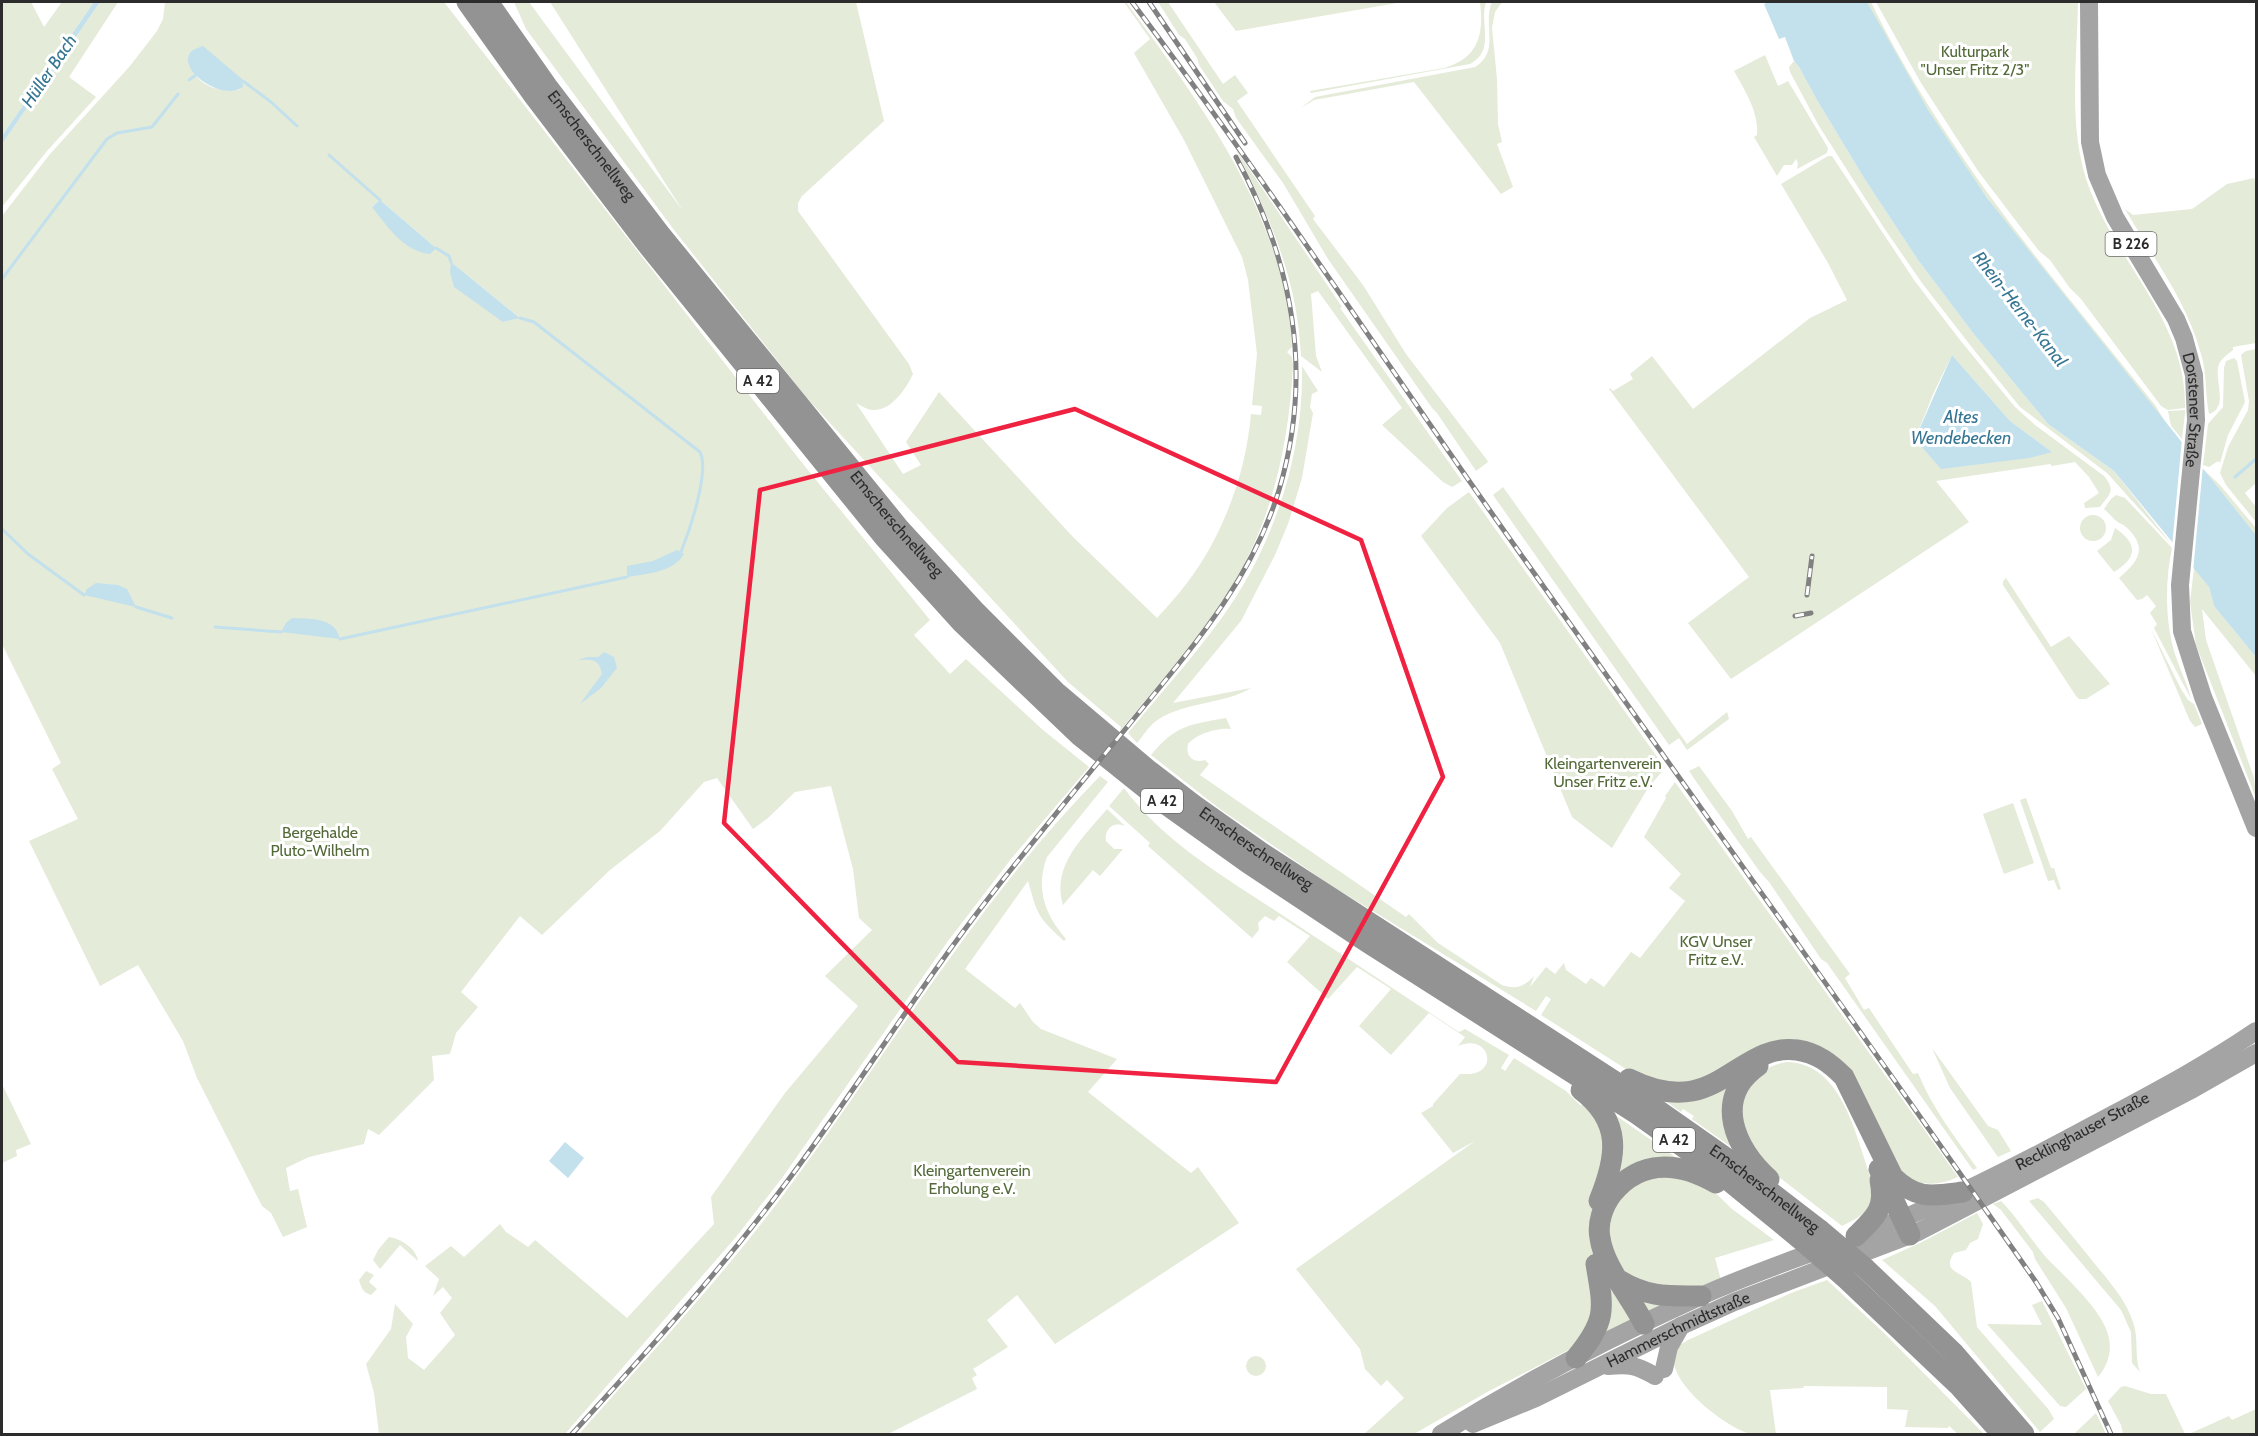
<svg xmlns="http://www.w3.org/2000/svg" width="2258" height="1436" font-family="Cabin,sans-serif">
	<rect width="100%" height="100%" fill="#fff"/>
	<g fill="#e4ebd9" fill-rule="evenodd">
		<path d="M2,2H31L44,27L62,2H94L2,136Z"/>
		<path d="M100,2H118L69,77L96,97L47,151L2,207V144Z"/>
		<path d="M165,2H444L803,464L930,620L914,635L950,674L966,659L1043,730L1089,767L1011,859L948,941L782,1178L736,1237L565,1434H379L374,1393L366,1364L391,1329L395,1304L413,1324L406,1337L408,1358L424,1370L455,1335L440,1313L452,1298L443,1287L433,1296L439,1279L425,1266L451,1246L464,1257L500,1224L506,1232L528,1247L535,1240L627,1318L714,1224L711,1197L785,1093L858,1006L825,976L872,930L859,918L853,869L831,786L795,792L768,818L753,829L717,778L704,782L660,831L610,870L542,935L520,916L461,992L478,1007L456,1033L450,1054L432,1056L434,1080L379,1135L368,1129L364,1144L309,1157L286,1168L290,1191L298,1189L307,1227L283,1237L271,1213L262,1206L197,1078L183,1041L138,965L100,986L29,841L78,819L52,769L61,763L2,644V216L50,154L130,66L157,31L163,19ZM192,68L241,89C225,95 196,85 192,68ZM380,200L435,247L372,207ZM451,262L519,317V318L503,322Z"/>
		<path d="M514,2H529L683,211L550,2H856L884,121L802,196L798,203V211L909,364L913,374C906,389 891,411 873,410C867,410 860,405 856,403L903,474L921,465L906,442L939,392L1073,537L1157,618C1167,607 1177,596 1187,583C1223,536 1246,473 1251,414L1261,415L1262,406L1252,405L1257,354L1248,280L1242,257L1184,140L1134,53L1150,39L1124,2H1126C1201,104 1285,216 1292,347L1287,352L1292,357L1293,366C1289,440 1274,514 1236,579C1203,634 1160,682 1120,731L1121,727L1068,682L806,397L674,230L526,29Z"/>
		<path d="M1158,2H1168L1223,84L1235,75L1248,93L1237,101L1315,216L1313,219L1363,285L1406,354L1487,460L1488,462L1476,471L1437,413L1432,408L1328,259L1283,183L1236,118L1233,109L1223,101L1199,65L1197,58L1185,39L1179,35Z"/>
		<path d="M1214,2H1397V3L1236,31Z"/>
		<path d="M1480,2H1486C1479,24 1496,50 1470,64L1311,93L1310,91L1444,68C1479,58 1484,34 1480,2Z"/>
		<path d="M1492,2H1502L1495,12L1492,28L1497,79L1498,124L1502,142L1497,144L1513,187L1501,194L1414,82L1314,100L1301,108L1315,97L1475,67C1501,51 1482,25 1492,2Z"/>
		<path d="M1867,2H1871C1943,151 2052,277 2155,405L2166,423C2092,332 2014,242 1949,143C1918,98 1892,50 1867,2Z"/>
		<path d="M1876,2H2078C2077,63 2067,131 2090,190C2119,265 2187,323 2185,408L2168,410L2161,406L2081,299L2069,287L2050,260L2039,251L1978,171L1921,83Z"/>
		<path d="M1765,55L1778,86L1788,81L1828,148L1827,153L1797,169L1798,163L1796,159L1792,165H1784L1777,176L1754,137L1757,135C1759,112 1745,91 1734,71Z"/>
		<path d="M1794,61L1799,67L1817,100L1864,178L1918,260L1973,333L2048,424L2114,471L2172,545L2107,473L2020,407L1974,350L1922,283L1884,228L1819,126L1790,72L1789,67Z"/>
		<path d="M1235,148L1342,307L1340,308L1462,481L1452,487L1443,482L1382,425L1402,408L1318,291L1311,294L1316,356L1322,372L1301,356C1297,277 1270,218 1235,148Z"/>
		<path d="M1828,156H1832L1914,280L1960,340L2015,407L2035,425L2104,476C2116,491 2110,493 2100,507L2085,508L2084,503L2099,493L2089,477L2075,462L2052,466L2050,464L1936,481L1969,522L1731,679L1688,623L1749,577L1609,389L1610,388L1613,391L1633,379L1630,374L1652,356L1693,409L1810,318L1847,300L1828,263L1781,184ZM1952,355L2010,421L2052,452L1915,439L1934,392Z"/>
		<path d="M2254,178L2256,185V343L2233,347V350C2228,354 2222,358 2219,364C2213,380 2230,407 2209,414C2205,394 2207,373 2201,354C2187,301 2152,256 2125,209L2133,215L2192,209L2227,184Z"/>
		<path d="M2256,349V483L2245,493L2256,507V522L2226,485L2220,473L2228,447L2248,410L2249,401L2241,355L2246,351Z"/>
		<path d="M2234,358L2237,361L2245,402L2228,435L2220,463L2218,461L2209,467L2203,465L2208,424L2223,407L2224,368L2226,361Z"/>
		<path d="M1302,366L1318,391L1312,394L1310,407L1313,413L1302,478L1288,524L1275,555L1241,621L1173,703L1251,688C1222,705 1188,701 1159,719C1149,725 1144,735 1137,743L1128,733C1159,695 1192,659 1221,619C1273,547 1304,456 1302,366Z"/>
		<path d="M2185,410V413L2182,439L2171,426L2168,411Z"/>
		<path d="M2203,469L2220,485L2255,527L2256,535Z"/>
		<path d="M1503,487L1687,744L1727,712L1729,719L1687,750L1679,738L1669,745L1493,495Z"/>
		<path d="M1469,492L1665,768L1648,788L1612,848L1572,817L1500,643L1421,536L1447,508Z"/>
		<path d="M2116,495L2125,498L2172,548C2165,581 2165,618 2174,651C2179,667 2187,683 2191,699L2154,628L2157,624L2150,613L2156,606L2147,595L2142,599L2137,600L2119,578C2138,562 2149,548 2126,527C2123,524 2118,523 2114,519C2111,516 2108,512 2104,509L2111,499Z"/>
		<circle cx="2093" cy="528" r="13"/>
		<path d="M2115,528C2138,544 2138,557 2114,572L2097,551L2111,540Z"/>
		<path d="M2194,568L2209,587L2214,606L2256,657V676L2202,609L2206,640L2254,778L2256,798L2196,645L2190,602Z"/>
		<path d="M2006,578L2051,647L2069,636L2110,684L2086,699H2079L2076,696L2003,585V581Z"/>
		<path d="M2151,629L2181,689L2188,700L2194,704L2202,724L2195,727L2190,721Z"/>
		<path d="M1226,718L1231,729C1218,727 1196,734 1188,744C1185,756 1193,764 1205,760L1209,764L1200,775L1406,917L1409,914L1438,943L1502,985C1516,990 1525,986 1534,976L1530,987L1546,967L1555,974L1564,963L1566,970L1586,984L1591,978L1604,987L1631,952L1640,958L1685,901L1669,888L1681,874L1644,837L1666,798L1665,796L1675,782L1958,1177C1938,1186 1925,1185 1904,1179L1818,1049L1676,1085L1629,1071L1541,1015L1551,999L1546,996L1536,1011L1332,886L1220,809L1151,755C1176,725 1188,725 1226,718Z"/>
		<path d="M1699,766L1732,811L1748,839L1751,837L1850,974L1845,978L1864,1010L1869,1008L1913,1074L1918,1073C1932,1108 1955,1137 1977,1168L1973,1170L1827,963L1821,959L1769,882L1760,872L1706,796L1689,771Z"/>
		<path d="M1100,776L1108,782L1047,857C1035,889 1045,915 1066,939L1064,941C1037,916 1038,916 1028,881L965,969L1015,1008L1020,1003L1033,1022L1041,1029L1117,1059L1088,1092L1191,1173L1198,1167L1239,1223L1055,1344L1017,1295L987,1320L1008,1347L973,1369L977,1375L972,1378L977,1389L888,1434H579C652,1352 728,1271 793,1182C893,1045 981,897 1100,776Z"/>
		<path d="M1124,788C1163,841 1221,875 1276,911C1337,951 1398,992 1459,1032L1465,1029L1509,1055L1501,1068L1505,1071L1514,1058L1566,1091L1580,1105L1605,1108L1687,1165L1732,1209L1774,1240L1715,1258L1721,1280L1578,1345L1489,1391L1414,1434H1364L1404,1398L1387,1380L1381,1386L1365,1369L1360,1349L1296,1269L1475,1141L1453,1153L1421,1113L1433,1106V1104L1460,1074C1466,1074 1474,1075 1480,1071C1496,1061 1484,1035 1458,1046L1465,1037L1429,1013L1391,1055L1359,1026L1391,989L1357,967L1328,999L1287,962L1310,936L1279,916L1274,921L1265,916L1258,923L1259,930L1252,938L1148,846L1150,843L1109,806Z"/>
		<path d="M2026,798L2051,868H2054L2061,889L2058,890L2054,880L2048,881L2020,800Z"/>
		<path d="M2013,803L2034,863L2004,874L1983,814Z"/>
		<path d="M1107,809L1125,826C1114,821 1104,828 1106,841L1114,849H1123L1100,876L1093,870L1063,905C1051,865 1084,837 1107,809Z"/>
		<path d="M1932,1048L1988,1126L1998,1130L2011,1151L1998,1157L1950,1088Z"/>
		<path d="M1787,1062C1843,1063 1856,1138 1872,1181C1880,1205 1861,1217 1842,1226L1775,1174L1745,1138L1740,1104C1754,1083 1759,1066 1787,1062Z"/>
		<path d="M1741,1076V1154L1692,1119L1694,1116L1683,1109L1681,1112L1659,1096Z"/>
		<path d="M2,1084L31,1144L16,1150L17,1156L2,1163Z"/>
		<path d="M2038,1198L2044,1202C2061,1222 2078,1243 2094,1263C2109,1281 2126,1300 2133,1322C2139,1339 2134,1356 2140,1372L2132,1363L2131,1332L2121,1310L2029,1201Z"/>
		<path d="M2001,1201C2017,1217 2029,1237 2044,1255C2064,1277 2103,1309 2109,1338C2112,1353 2107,1366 2098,1377L2066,1308L2035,1259L2033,1252L2001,1210L1993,1204Z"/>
		<path d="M1977,1213L1983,1224L1978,1239L1970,1243L1966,1250L1954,1253C1941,1272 1962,1272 1971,1282L1977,1327L2049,1410L2054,1419L2040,1432L1935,1306L1882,1260L1920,1243Z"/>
		<path d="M389,1237C401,1239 416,1248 418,1261L400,1245L380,1269L373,1260L378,1250Z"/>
		<path d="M366,1271L374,1275L369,1282L377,1289L371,1295C363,1293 361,1287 359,1280Z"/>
		<path d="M1827,1280L1884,1333L1984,1434H1958L1949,1426L1948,1428L1905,1427L1908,1410L1887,1409V1387L1804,1386L1803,1388L1770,1390L1776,1434C1768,1434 1760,1436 1752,1434C1729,1431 1657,1376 1677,1348C1679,1345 1685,1342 1688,1340L1791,1293Z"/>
		<path d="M2042,1301L2086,1389L2066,1407L2060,1406L1987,1324L2042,1325L2032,1305Z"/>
		<circle cx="1256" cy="1366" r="10"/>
		<path d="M2125,1386L2151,1394H2166L2185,1434H2123L2121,1425L2108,1401L2121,1387Z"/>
		<path d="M2256,1409V1434H2189L2229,1416L2232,1420Z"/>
		<path d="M2096,1413L2106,1434H2072L2075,1433Z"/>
	</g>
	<g fill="#c3e0ed">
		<path d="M94,2H100L2,144V136Z"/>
		<path d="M1769,2H1867L1928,110L1987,198L2256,535V657L2214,606L2209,587L2114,471L2048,424L1973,333L1918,260L1864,178L1817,100L1799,67L1794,61L1785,37L1779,39L1764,4Z"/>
		<path d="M203,46L242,79L243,87C223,102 178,71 190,53C193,49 198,48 203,46Z"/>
		<path d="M380,200L436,248L430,254C403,251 388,227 372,207Z"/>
		<path d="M451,262L520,318L503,322L454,287L450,272Z"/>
		<path d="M1952,355L2010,421L2052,452L2029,458L1941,469L1915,439Z"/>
		<path d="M677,550L684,554C674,572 646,574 627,577V566L653,561Z"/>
		<path d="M96,583L118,585L127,589L136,607L84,595L87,589Z"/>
		<path d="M292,618C311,619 335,617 340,639L281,632L286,623Z"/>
		<path d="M604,652L614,657L617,668L601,688L580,704L602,674C599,657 591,660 577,660L588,657H598Z"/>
		<path d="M565,1142L584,1158L568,1178L549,1161Z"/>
	</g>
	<path fill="#fff" d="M2182,439L2203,465L2193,572L2172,547Z"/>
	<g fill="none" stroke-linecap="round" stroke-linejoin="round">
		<g stroke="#c3e0ed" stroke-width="3">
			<path d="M189,80L196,75"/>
			<path d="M243,81L271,102L297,126"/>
			<path d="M329,155L380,200"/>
			<path d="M436,248L449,256L451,262"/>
			<path d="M2,279L107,139L117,133L152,127L178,94"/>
			<path d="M520,318L534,322L700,452C710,472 689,532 681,552"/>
			<path d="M2235,477L2256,459"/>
			<path d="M2,529L28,554L84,595"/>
			<path d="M136,607L172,618"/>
			<path d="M215,627L281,632"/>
			<path d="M340,639L627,577"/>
		</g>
		<g stroke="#a4a4a4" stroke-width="18">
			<path id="s1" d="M2089,2L2090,142L2097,175L2115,217L2176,319L2184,338L2194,375L2196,420L2180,585L2182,631L2203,697L2256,828"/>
			<path id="s2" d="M1856,1237C1939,1206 2017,1166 2095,1124C2149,1095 2205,1066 2256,1031"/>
			<path d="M1608,1366C1630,1364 1636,1365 1655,1376"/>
			<path d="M1664,1369L1669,1347L1681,1326"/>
			<path id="s3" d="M1473,1424L1536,1398L1681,1326L1734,1302L1918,1232L2193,1089L2256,1053"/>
			<path d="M1441,1434C1523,1383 1611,1337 1699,1297C1740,1278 1784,1263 1827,1247"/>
		</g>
		<g stroke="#939393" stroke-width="21">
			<path d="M467,2L534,96L646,243L884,537L962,623L1079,735L1164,803L1248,863L1367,942L1637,1114L1717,1171L1799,1238"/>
			<path id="s4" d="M488,2L547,86L660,234L899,528L976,612L1056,692L1147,769L1194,805L1262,853L1645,1101L1725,1157L1820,1230"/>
			<path d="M1758,1066C1712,1098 1735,1149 1769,1179"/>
			<path d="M1629,1079C1649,1089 1670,1095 1692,1091C1730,1084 1756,1044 1797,1050C1817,1053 1830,1063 1844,1077L1893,1177C1917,1200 1932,1196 1963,1192"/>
			<path d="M1581,1090C1623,1122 1617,1157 1599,1201"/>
			<path d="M1879,1169L1910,1235"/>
			<path d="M1856,1236C1875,1217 1886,1209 1880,1180"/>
			<path d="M1865,1268L1954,1353L2024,1434"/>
			<path d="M1843,1276L1960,1387L2002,1434"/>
			<path d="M1619,1280C1649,1298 1668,1296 1701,1296"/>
			<path d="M1644,1324C1631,1297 1604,1267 1600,1238C1597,1223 1603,1206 1612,1194C1641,1158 1679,1162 1716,1183"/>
			<path d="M1576,1358C1607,1320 1604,1310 1596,1264"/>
		</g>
		<g stroke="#818181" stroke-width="5">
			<g id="rail">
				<path d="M1132,2C1266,180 1388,367 1517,549C1690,794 1865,1036 2036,1282L2058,1318L2111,1434"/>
				<path d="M1149,2L1245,143"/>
				<path d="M1807,595L1812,556"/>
				<path d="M1795,616L1811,613"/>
				<path d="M572,1434C646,1353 720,1271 786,1183C857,1089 918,988 991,895C1040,832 1091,771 1141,710C1197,642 1253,576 1279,490C1314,373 1293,263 1236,157"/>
			</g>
		</g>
		<use href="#rail" stroke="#fff" stroke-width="3" stroke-dasharray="9" stroke-linecap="butt"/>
		<g stroke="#939393" stroke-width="21">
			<path d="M1820,1230L1865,1268"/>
			<path d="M1799,1238L1843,1276"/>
		</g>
	</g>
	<path fill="none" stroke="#f02241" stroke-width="4.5" stroke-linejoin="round" d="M1075,409L1361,540L1443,777L1276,1082L958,1062L724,823L760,490Z"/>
	<g text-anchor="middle" stroke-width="6" stroke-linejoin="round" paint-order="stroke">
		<g fill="#fff" stroke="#6b6b6b" stroke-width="1.5">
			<rect x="2105.5" y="232" width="51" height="24" rx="4.5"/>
			<rect x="737" y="369" width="42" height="24" rx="4.5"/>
			<rect x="1141" y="789" width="42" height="24" rx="4.5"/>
			<rect x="1653" y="1128" width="42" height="24" rx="4.5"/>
		</g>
		<g font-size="15" font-weight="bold" fill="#2c2c2c">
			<text x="2131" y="249">B 226</text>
			<text x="758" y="386">A 42</text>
			<text x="1162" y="806">A 42</text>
			<text x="1674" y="1145">A 42</text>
		</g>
		<g font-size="16" fill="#536a38" stroke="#fff">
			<text x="1975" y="57">Kulturpark<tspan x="1975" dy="18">"Unser Fritz 2/3"</tspan></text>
			<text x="1603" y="769">Kleingartenverein<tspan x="1603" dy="18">Unser Fritz e.V.</tspan></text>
			<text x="320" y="838">Bergehalde<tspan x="320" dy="18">Pluto-Wilhelm</tspan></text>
			<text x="1716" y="947">KGV Unser<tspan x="1716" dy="18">Fritz e.V.</tspan></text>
			<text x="972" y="1176">Kleingartenverein<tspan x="972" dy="18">Erholung e.V.</tspan></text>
		</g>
		<g font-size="16" fill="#2c2c2c" stroke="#fff">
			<text dy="6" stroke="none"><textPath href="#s4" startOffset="177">Emscherschnellweg</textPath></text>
			<text dy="6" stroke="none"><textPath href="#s1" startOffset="432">Dorstener Straße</textPath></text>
			<text dy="6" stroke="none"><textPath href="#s4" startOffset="663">Emscherschnellweg</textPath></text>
			<text dy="6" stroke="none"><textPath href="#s4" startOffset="1149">Emscherschnellweg</textPath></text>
			<text dy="6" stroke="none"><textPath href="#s2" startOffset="250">Recklinghauser Straße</textPath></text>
			<text dy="6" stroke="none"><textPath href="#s4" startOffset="1761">Emscherschnellweg</textPath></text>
			<text dy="6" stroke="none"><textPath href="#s3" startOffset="226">Hammerschmidtstraße</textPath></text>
		</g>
		<g font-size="18" font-style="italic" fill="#367693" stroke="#fff">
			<text transform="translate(49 71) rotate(-56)" y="6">Hüller Bach</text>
			<text transform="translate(2020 309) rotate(52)" y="6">Rhein-Herne-Kanal</text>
			<text x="1961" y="423">Altes<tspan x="1961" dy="21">Wendebecken</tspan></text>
		</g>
	</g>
	<rect width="2258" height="1436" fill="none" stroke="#2c2c2c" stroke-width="6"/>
</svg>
